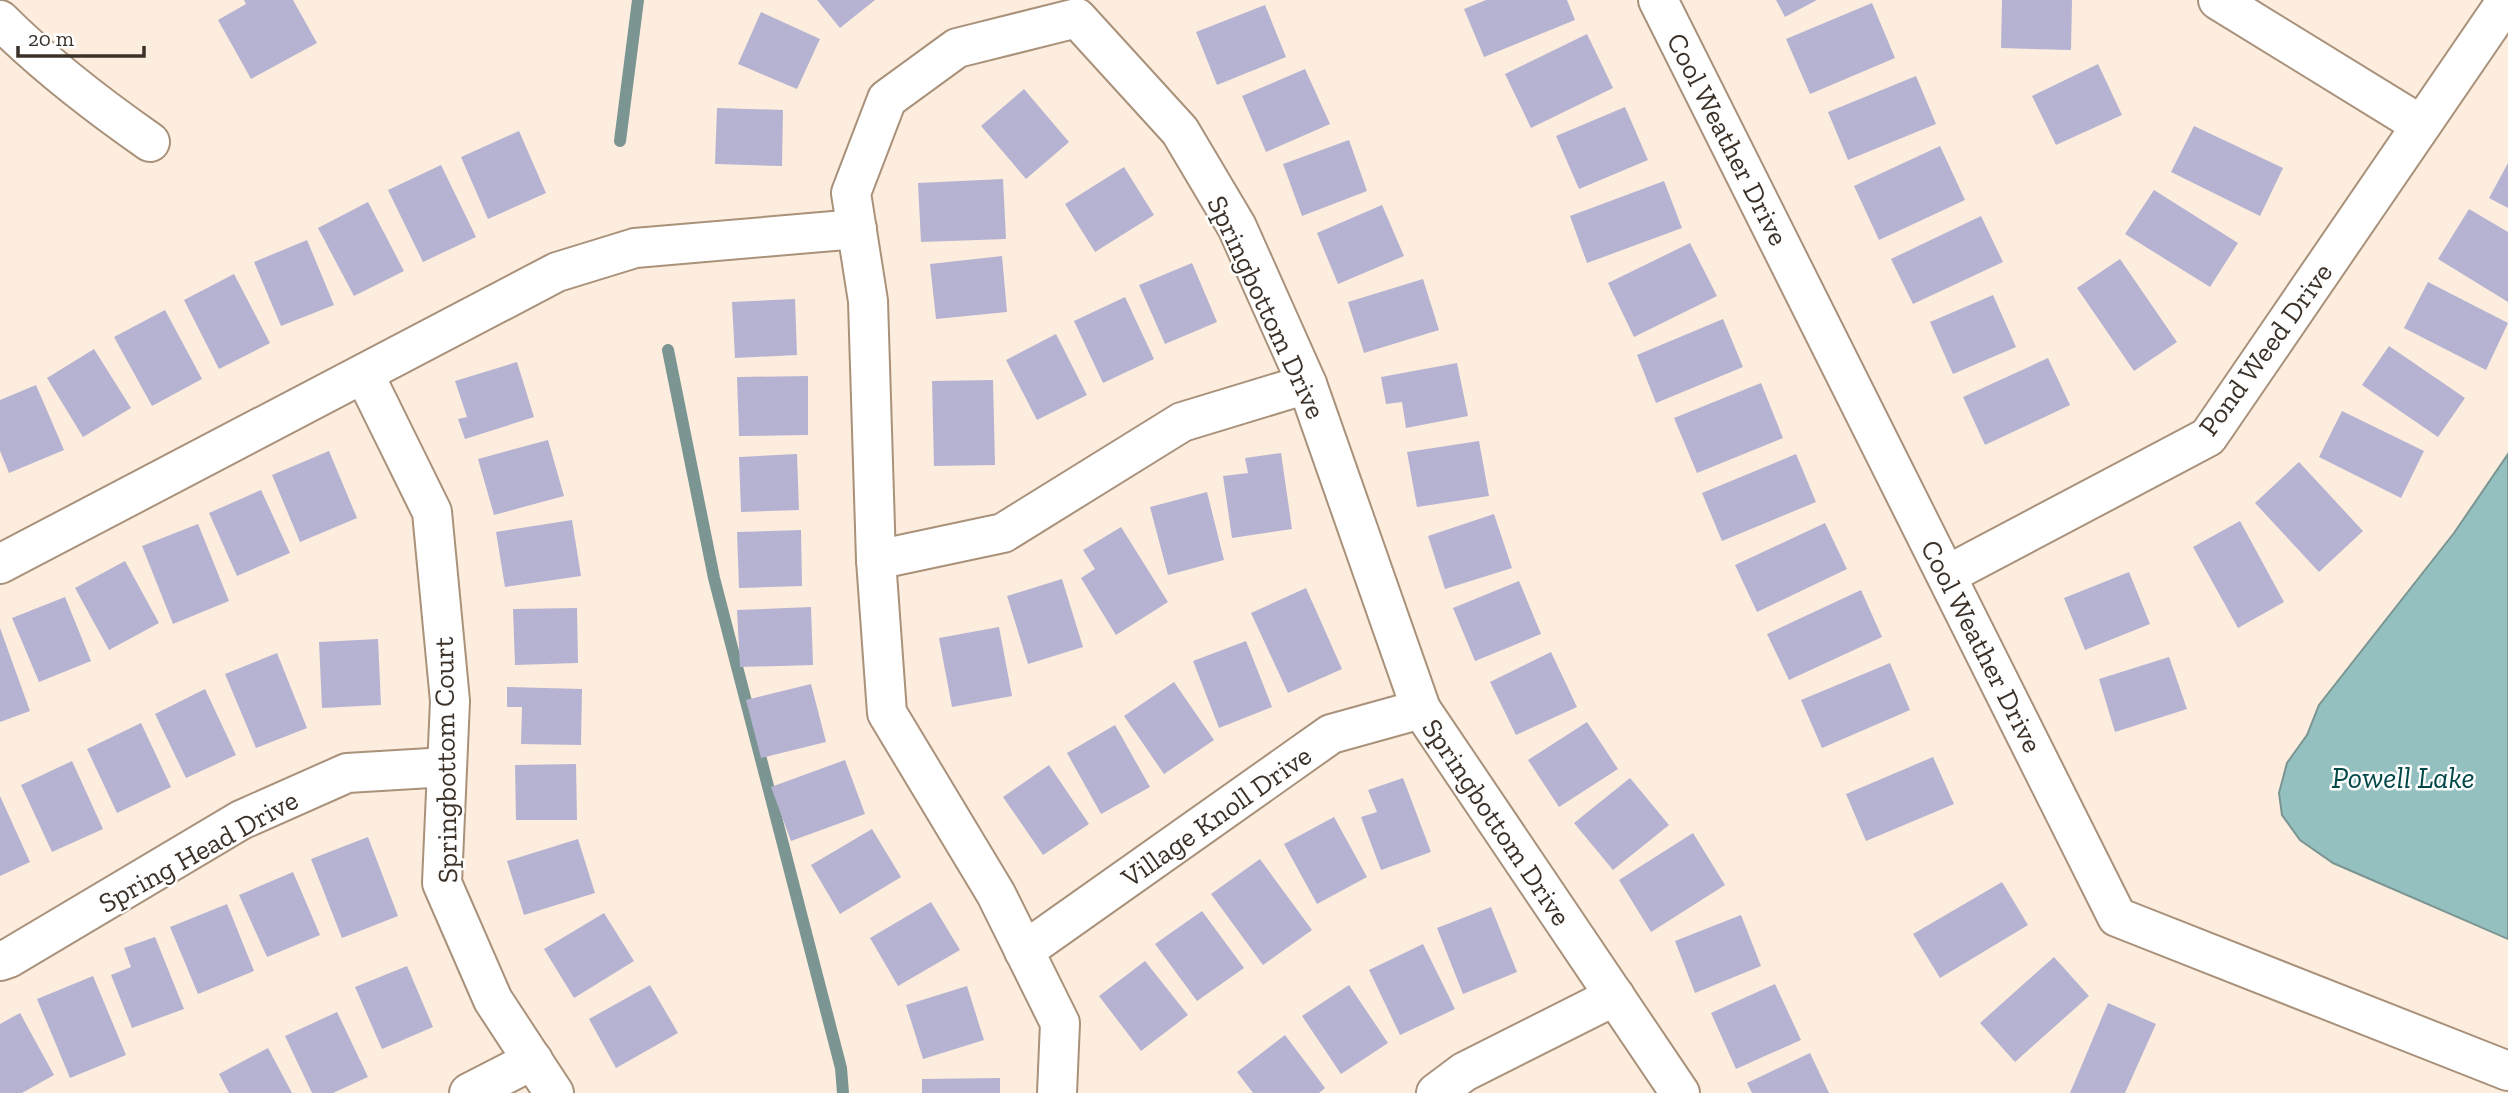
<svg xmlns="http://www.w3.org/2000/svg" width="2508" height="1093" font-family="'Zilla Slab',serif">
	<rect width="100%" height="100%" fill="#fdedde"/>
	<path fill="#95c0c0" stroke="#7a9592" stroke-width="2" d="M2508,454V939L2333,863L2300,840L2282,815L2279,793L2287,763L2307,735L2319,705L2454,533Z"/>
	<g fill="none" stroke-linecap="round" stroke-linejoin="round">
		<g stroke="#7a9592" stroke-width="12">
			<path d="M620,141L638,0"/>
			<path d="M668,350L714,578L841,1068L843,1093"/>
		</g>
	</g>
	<g fill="#b6b3d2">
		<path d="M244,0H293L317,43L251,79L218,20L246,4Z"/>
		<path d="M817,0H875L840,28Z"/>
		<path d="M1486,0H1567L1575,20L1484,57L1464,9Z"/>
		<path d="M1776,0H1817L1785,17Z"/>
		<path d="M2002,0H2072L2071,50L2001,48Z"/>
		<path d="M1872,3L1895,58L1810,94L1786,39Z"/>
		<path d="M1265,5L1286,57L1217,85L1196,32Z"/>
		<path d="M761,12L820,39L797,89L738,64Z"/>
		<path d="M1587,34L1613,88L1531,128L1505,74Z"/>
		<path d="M2098,64L2122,115L2056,145L2032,96Z"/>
		<path d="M1305,69L1330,124L1266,152L1242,96Z"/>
		<path d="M1916,76L1936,124L1848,160L1828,112Z"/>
		<path d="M1024,89L1069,142L1026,179L981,126Z"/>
		<path d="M1625,107L1648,160L1579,189L1556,136Z"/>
		<path d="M717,108L783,110L782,166L715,164Z"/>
		<path d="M2194,126L2283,168L2260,216L2171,172Z"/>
		<path d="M519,131L546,193L488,219L461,157Z"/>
		<path d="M1349,140L1367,191L1302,216L1283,164Z"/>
		<path d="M1940,146L1965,200L1879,240L1854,186Z"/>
		<path d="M2508,163V208L2489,198Z"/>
		<path d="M441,165L476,237L423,262L388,190Z"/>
		<path d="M1124,167L1154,215L1095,252L1065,204Z"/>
		<path d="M1003,179L1006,239L921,242L918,183Z"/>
		<path d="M1664,181L1682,228L1587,263L1570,216Z"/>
		<path d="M2154,190L2238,243L2210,287L2125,234Z"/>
		<path d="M368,202L404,271L354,296L318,228Z"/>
		<path d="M1382,205L1404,256L1338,284L1317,233Z"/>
		<path d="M2469,209L2508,232V302L2438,259Z"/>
		<path d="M1981,216L2003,262L1913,304L1891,259Z"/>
		<path d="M307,240L334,305L281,326L254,262Z"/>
		<path d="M1690,243L1717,296L1634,337L1608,283Z"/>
		<path d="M1002,256L1007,312L936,319L930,264Z"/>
		<path d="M2120,259L2177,342L2134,371L2077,288Z"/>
		<path d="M1192,263L1217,322L1165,344L1139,285Z"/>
		<path d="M234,274L270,343L219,369L184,300Z"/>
		<path d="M1423,279L1439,330L1364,353L1348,302Z"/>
		<path d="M2428,282L2508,323L2486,370L2404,328Z"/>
		<path d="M1993,295L2016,347L1953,374L1930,322Z"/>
		<path d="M1125,297L1154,359L1103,383L1074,321Z"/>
		<path d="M795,299L797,355L735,358L732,302Z"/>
		<path d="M165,310L202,379L152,406L114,337Z"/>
		<path d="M1723,319L1743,367L1656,403L1637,355Z"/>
		<path d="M1056,334L1087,395L1037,420L1006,360Z"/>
		<path d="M2389,346L2465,398L2438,437L2362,385Z"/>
		<path d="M94,349L131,408L83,437L47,378Z"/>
		<path d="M2048,358L2070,405L1985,445L1963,397Z"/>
		<path d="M517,362L534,417L465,439L458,419L467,417L455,381Z"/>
		<path d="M1457,363L1468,416L1406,428L1402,402L1386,404L1381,377Z"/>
		<path d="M808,376V435L739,436L737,377Z"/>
		<path d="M993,380L995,465L934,466L932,381Z"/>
		<path d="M1761,383L1783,438L1697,473L1674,418Z"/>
		<path d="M36,385L64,450L9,473L0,451V400Z"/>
		<path d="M2342,411L2424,451L2401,498L2319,457Z"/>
		<path d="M548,440L564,496L494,515L478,459Z"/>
		<path d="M1479,441L1489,496L1417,507L1407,452Z"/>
		<path d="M329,451L357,518L300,542L272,475Z"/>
		<path d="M1281,453L1292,529L1232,538L1223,476L1248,473L1245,458Z"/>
		<path d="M797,454L799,510L741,512L739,457Z"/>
		<path d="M1796,454L1816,502L1722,541L1702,493Z"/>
		<path d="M2299,462L2363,531L2319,572L2255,503Z"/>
		<path d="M261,490L290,553L237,576L209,513Z"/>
		<path d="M1207,492L1224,560L1168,575L1150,507Z"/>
		<path d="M1494,514L1512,568L1445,589L1428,536Z"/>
		<path d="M572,520L581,576L505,587L496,532Z"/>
		<path d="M2240,521L2284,602L2238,628L2193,547Z"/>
		<path d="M1825,523L1847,569L1757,612L1735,565Z"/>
		<path d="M198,524L229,601L173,624L142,546Z"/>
		<path d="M1121,527L1168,602L1116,635L1081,578L1095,569L1083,550Z"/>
		<path d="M801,530L802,586L739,588L737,532Z"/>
		<path d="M125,561L159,623L109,650L75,588Z"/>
		<path d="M2129,572L2150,624L2085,650L2064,598Z"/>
		<path d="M1062,579L1083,647L1028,664L1007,596Z"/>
		<path d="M1519,581L1541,634L1475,661L1453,608Z"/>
		<path d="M1306,588L1342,669L1288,693L1251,613Z"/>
		<path d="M1861,590L1882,637L1789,680L1767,634Z"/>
		<path d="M65,597L91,661L39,682L12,618Z"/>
		<path d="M811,607L813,665L740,667L737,610Z"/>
		<path d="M577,608L578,663L515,665L513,609Z"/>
		<path d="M999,627L1012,696L952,707L939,638Z"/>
		<path d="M0,628L30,711L0,722Z"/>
		<path d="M378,639L381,705L322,708L319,642Z"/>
		<path d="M1246,641L1272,707L1219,728L1193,661Z"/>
		<path d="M1551,652L1577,707L1516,735L1490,682Z"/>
		<path d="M277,653L307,728L256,748L225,674Z"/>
		<path d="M2169,657L2187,709L2115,732L2099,679Z"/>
		<path d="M1890,663L1910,710L1822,748L1801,700Z"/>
		<path d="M1174,682L1214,740L1164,774L1124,716Z"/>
		<path d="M811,684L826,742L761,758L746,700Z"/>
		<path d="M507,687L582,689L581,745L521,744L522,707H507Z"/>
		<path d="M205,689L236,755L186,778L155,714Z"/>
		<path d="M1587,722L1618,769L1559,807L1528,760Z"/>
		<path d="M141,723L171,787L117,813L87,749Z"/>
		<path d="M1115,725L1150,787L1101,814L1067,753Z"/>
		<path d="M1933,757L1954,804L1866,841L1846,794Z"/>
		<path d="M845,760L865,814L791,841L771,787Z"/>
		<path d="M72,761L103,829L52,852L21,785Z"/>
		<path d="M576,764L577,820H516L515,765Z"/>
		<path d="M1049,765L1089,824L1043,855L1003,797Z"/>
		<path d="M1403,778L1431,852L1381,870L1361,817L1377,812L1368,790Z"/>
		<path d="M1630,778L1669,825L1613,870L1574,823Z"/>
		<path d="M0,796L30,862L0,876Z"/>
		<path d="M1334,817L1367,877L1317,904L1284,844Z"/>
		<path d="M872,829L901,877L840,914L811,865Z"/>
		<path d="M1693,833L1725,885L1651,932L1619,880Z"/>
		<path d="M368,837L398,916L342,938L311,859Z"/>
		<path d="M578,839L595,893L524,915L507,861Z"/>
		<path d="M1260,859L1312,930L1263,965L1211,894Z"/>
		<path d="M293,872L320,935L267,957L239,895Z"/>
		<path d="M2002,882L2028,925L1940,978L1913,934Z"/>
		<path d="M931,902L960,950L898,986L870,938Z"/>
		<path d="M227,904L254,971L198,994L170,927Z"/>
		<path d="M1491,907L1517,972L1463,994L1437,928Z"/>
		<path d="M1202,911L1244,968L1197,1001L1155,944Z"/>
		<path d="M604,913L634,961L574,998L544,949Z"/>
		<path d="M1741,915L1761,966L1695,993L1675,941Z"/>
		<path d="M155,937L184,1009L132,1028L111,975L131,967L124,948Z"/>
		<path d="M1423,944L1455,1009L1400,1035L1369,970Z"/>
		<path d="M2054,957L2089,996L2015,1062L1980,1023Z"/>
		<path d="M1145,961L1188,1015L1141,1051L1099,996Z"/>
		<path d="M407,966L433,1027L382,1049L355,987Z"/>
		<path d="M93,976L126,1055L70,1078L37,999Z"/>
		<path d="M1775,984L1801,1040L1736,1069L1711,1013Z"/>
		<path d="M650,985L678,1033L616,1068L589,1019Z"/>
		<path d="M1349,985L1388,1043L1341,1074L1302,1016Z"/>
		<path d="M967,986L984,1040L923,1059L906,1005Z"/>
		<path d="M2108,1003L2156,1024L2125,1093H2070Z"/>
		<path d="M337,1012L368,1077L333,1093H312L285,1036Z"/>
		<path d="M20,1013L54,1075L22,1093H0V1024Z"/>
		<path d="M1285,1035L1325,1088L1319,1093H1253L1237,1072Z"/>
		<path d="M268,1048L292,1093H229L219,1074Z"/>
		<path d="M1810,1053L1829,1093H1752L1747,1083Z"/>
		<path d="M1000,1078V1093H922V1079Z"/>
	</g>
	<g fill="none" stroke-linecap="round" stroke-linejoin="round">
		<g stroke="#a9917a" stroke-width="42">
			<g id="minor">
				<path d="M1658,0L2117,917L2508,1071"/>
				<path d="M2218,0L2421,125"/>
				<path d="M0,20C46,66 97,105 150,142"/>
				<path d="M364,374L432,512L450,701L442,883L493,1000L554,1093"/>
				<path d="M876,560L1003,533L1182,422L1307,384"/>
				<path d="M0,564L557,272L635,248L857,229"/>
				<path d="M1947,575L2208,437L2507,0"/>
				<path d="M1024,951L1331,734L1421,709"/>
				<path d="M0,961L9,958L241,820L347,773L447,767"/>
				<path d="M469,1093L533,1060"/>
				<path d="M1057,1093L1060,1023L996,894L887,713L876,560L868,301L851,193L887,99L957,48L1077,18L1180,131L1237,227L1307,384L1421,709L1680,1093"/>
				<path d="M1436,1093L1464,1072L1615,996"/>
			</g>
		</g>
		<use href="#minor" stroke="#fff" stroke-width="38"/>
	</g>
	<g text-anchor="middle" stroke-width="5" stroke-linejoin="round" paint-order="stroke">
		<g font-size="28" fill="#3b3128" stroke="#fefefe">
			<text transform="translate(1728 139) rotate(63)" y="10">Cool Weather Drive</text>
			<text transform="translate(1267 307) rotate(65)" y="10">Springbottom Drive</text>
			<text transform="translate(2265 349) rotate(-54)" y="10">Pond Weed Drive</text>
			<text transform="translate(1982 646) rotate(63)" y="10">Cool Weather Drive</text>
			<text transform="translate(445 760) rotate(-91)" y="10">Springbottom Court</text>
			<text transform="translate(1216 816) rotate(-35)" y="10">Village Knoll Drive</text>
			<text transform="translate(1497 822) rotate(56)" y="10">Springbottom Drive</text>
			<text transform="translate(198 851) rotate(-29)" y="10">Spring Head Drive</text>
		</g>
		<g font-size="30" font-style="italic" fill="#034849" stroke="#fefefe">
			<text x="2403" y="788">Powell Lake</text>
		</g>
	</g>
	<path d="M18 46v10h126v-10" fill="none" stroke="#3b3128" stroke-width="3.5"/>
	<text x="28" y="46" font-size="21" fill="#3b3128" stroke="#fefefe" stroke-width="5" paint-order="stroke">20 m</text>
</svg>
